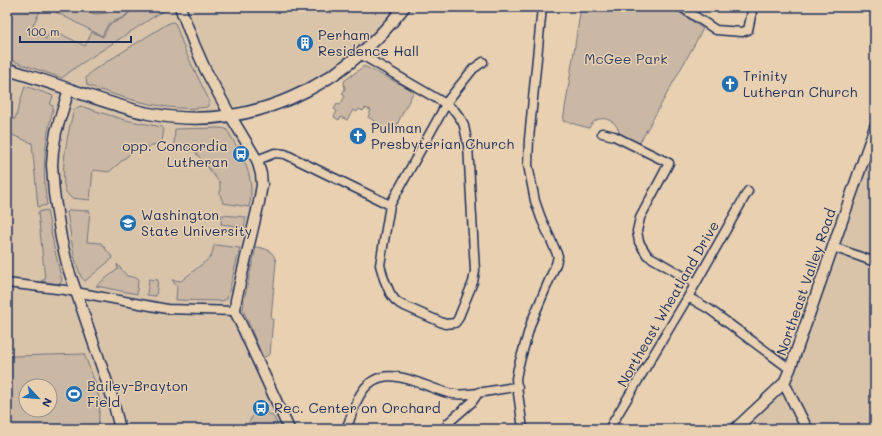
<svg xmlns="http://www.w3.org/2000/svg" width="882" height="436" viewBox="0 0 882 436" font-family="Mali,sans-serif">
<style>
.built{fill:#d9c4aa;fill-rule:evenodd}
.green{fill:#cab8a4;stroke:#727481;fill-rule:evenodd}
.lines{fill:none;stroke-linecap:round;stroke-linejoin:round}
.minor-casing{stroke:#1b2f5e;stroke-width:11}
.tertiary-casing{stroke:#1b2f5e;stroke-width:13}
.secondary-casing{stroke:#1b2f5e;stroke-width:14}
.minor{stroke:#e8d0b0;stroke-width:8}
.tertiary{stroke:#e8d0b0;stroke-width:10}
.secondary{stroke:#e8d0b0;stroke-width:11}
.labels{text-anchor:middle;stroke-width:3;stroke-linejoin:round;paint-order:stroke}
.poi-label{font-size:14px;fill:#1b2f5e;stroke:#e8d0b0;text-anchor:start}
.park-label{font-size:14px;fill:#2c3d65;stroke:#e8d0b0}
.street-label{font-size:14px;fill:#1b2f5e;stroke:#e8d0b0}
</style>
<rect width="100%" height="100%" fill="#e8d0b0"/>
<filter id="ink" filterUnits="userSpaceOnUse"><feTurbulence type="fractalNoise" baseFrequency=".025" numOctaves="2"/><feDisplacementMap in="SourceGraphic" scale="8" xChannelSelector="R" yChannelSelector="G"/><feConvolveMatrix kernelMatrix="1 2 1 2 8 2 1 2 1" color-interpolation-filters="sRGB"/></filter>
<g filter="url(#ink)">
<path class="built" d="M7,7h374l10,5 -17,20 -27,25 -21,15 -22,13 -19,9 -36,11 -33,2 16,23 18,32 3,8 2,16v14l-20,121 49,108h-277zM26,386h24v24h-24z
M875,139v290h-134l48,-45z"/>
<path class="green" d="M7,7h35l-12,24 16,8 5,-10 34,17 7,-14 11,5 6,-12 16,-8 10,-10h34l-93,60 -14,11 -55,-19z
M46,7h30l9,5 11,2 11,-1 12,-6h15l-10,10 -16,7 -6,12z
M581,7h91l31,22 -64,115 -20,-9c0,-17 -23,-23 -30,-7l-26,-7z
M172,22l3,1 11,30 24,49 -3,5c-36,6 -86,-9 -120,-22l-1,-7 6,-7 75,-47z
M364,66l50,25 -22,43 -19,-10 1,-3 -6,-4 3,-7 -6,-2 -2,3 -4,-2 -2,3 -4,-2 -6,10 -6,-3 -2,3 -5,-3 3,-6 -3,-2 3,-5 3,1 5,-9 -3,-2 3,-5 -1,-8z
M25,86l26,9 2,1 -3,9 3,1v3c-9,34 -11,62 -6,96l-9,2 -6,-64 -25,-10v-14h8z
M80,106l45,14 37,7 2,2 -2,12 -13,6 -10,-1 -30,26 -16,-2 -3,30 -19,-2c-2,-3 -5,-5 -6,-8 -5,-20 3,-59 9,-80z
M220,128l6,1 3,4c14,25 27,44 20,74l-26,-4 -3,-9v-11l-28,-35 -18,-3 1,-16z
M47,210l7,37 8,34 -3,3 -18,-3 4,-2 -7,-67z
M70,210l20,1 -3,31 14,1 12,15 -28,23 -4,-4 -7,-21 -7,-44z
M222,215l24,2 -2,10 -23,-3z
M216,245l24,3 -13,51 -5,2 -46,-1 1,-13 -5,-7 9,1 30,-24 3,-11z
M256,247c10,1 18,4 20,15l-5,57h2l-3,35 -7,4 -20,-49 1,-9z
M117,264l10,12 11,2 -1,16 -41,-8 22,-17z
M149,279l9,1 -2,16 -9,-1z
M84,354l11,28 5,20 -2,27h-91v-72l6,-1zM26,386h24v24h-24z
M257,409l4,2 2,-1 11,7 5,12h-34z"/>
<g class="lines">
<defs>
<path id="minor" d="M681,7l35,23 26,2 6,-2 5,-23
M360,54l86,50 9,7 7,10 2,5 4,19 7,126 -2,11 -15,37 -3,4 -10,1 -45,-20 -5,-4 -5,-7 -6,-14 -4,-14 10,-60
M602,133l12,3 55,27 -29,55 -3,13 2,11 8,13 48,28
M257,160l18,-7 10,1 105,51 59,-106 24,-30 10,-7
M833,247l42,15
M7,283l58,7 102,19 68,2
M688,297l21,12 81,60
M448,423l24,-21 7,-10
M346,429c5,-11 8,-24 14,-34 21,-37 60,-9 88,-2 20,5 49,-5 70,-6
M523,429l-7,-50 2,-11 13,-45 25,-59 2,-8 -17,-38 -6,-17 -7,-36 1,-26 13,-132
M609,429l79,-132 60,-106"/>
<path id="tertiary" d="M180,7l14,37 11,25 25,46 27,45 4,14 1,11 -3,17 -23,98 -1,11 54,118
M69,89l-13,43 -3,19 -1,14 2,28 7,45 7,30 44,129 8,32
M784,383l23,46
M735,429l49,-46 6,-14 85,-242"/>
<path id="secondary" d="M7,69c21,7 42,13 64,21 25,8 49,17 75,23 103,21 196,-25 258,-106"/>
</defs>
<use href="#minor" class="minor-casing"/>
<use href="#tertiary" class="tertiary-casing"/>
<use href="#secondary" class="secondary-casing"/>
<use href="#minor" class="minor"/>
<use href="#tertiary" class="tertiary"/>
<use href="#secondary" class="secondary"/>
</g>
</g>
<defs>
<symbol id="building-disc" viewBox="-11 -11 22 22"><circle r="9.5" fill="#1f6fb2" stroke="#e8d0b0"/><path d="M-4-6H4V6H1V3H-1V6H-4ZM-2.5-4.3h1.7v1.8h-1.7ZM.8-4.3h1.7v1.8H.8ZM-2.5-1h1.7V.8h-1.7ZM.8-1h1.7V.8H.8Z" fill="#fff"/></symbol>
<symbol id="church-disc" viewBox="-11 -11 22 22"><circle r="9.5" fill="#1f6fb2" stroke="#e8d0b0"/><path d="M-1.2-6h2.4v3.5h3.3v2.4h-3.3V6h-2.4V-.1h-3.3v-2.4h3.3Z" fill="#fff"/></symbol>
<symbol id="bus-disc" viewBox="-11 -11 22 22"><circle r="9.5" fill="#1f6fb2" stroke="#e8d0b0"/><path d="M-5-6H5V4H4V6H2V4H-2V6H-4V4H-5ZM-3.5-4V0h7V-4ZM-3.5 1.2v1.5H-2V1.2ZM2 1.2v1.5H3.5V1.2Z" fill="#fff"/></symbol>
<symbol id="university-disc" viewBox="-11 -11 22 22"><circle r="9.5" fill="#1f6fb2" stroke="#e8d0b0"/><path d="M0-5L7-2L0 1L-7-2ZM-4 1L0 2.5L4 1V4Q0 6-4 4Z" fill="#fff"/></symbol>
<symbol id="stadium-disc" viewBox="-11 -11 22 22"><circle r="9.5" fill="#1f6fb2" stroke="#e8d0b0"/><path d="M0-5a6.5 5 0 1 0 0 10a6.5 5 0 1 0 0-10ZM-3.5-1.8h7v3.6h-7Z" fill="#fff"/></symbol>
</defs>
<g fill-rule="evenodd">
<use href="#building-disc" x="295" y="33" width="20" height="20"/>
<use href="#church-disc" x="720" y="74" width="20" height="20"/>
<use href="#church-disc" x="348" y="126" width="20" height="20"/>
<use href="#bus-disc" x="231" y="144" width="20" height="20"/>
<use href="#university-disc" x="118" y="213" width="20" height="20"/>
<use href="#stadium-disc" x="64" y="384" width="20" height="20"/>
<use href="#bus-disc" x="251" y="398" width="20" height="20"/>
</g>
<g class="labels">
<g class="poi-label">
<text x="318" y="40">Perham<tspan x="318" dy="16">Residence Hall</tspan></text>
<text x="743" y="81">Trinity<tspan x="743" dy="16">Lutheran Church</tspan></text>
<text x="371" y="133">Pullman<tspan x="371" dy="16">Presbyterian Church</tspan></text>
<text x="228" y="151" text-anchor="end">opp. Concordia<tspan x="228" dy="16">Lutheran</tspan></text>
<text x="141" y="220">Washington<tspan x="141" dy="16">State University</tspan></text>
<text x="87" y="391">Bailey-Brayton<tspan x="87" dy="16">Field</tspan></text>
<text x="274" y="413">Rec. Center on Orchard</text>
</g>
<g class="park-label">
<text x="626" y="64">McGee Park</text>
</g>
<g class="street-label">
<text transform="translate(806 282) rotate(-71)" y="5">Northeast Valley Road</text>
<text transform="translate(668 304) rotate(-60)" y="5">Northeast Wheatland Drive</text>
</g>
</g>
<rect width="882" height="436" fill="none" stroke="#e8d0b0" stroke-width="24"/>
<rect x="12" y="12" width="858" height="412" fill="none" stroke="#1b2f5e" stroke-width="1.5" filter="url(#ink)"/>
<g transform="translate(38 398) rotate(116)"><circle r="19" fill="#e8d0b0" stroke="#96908f"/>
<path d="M0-3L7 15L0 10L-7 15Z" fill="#1f6fb2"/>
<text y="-6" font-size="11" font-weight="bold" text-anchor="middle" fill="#1b2f5e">N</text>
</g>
<path d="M20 36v6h111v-6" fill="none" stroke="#1b2f5e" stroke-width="2"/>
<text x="26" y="36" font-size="12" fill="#1b2f5e" stroke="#e8d0b0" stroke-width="3" paint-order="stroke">100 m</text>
</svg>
